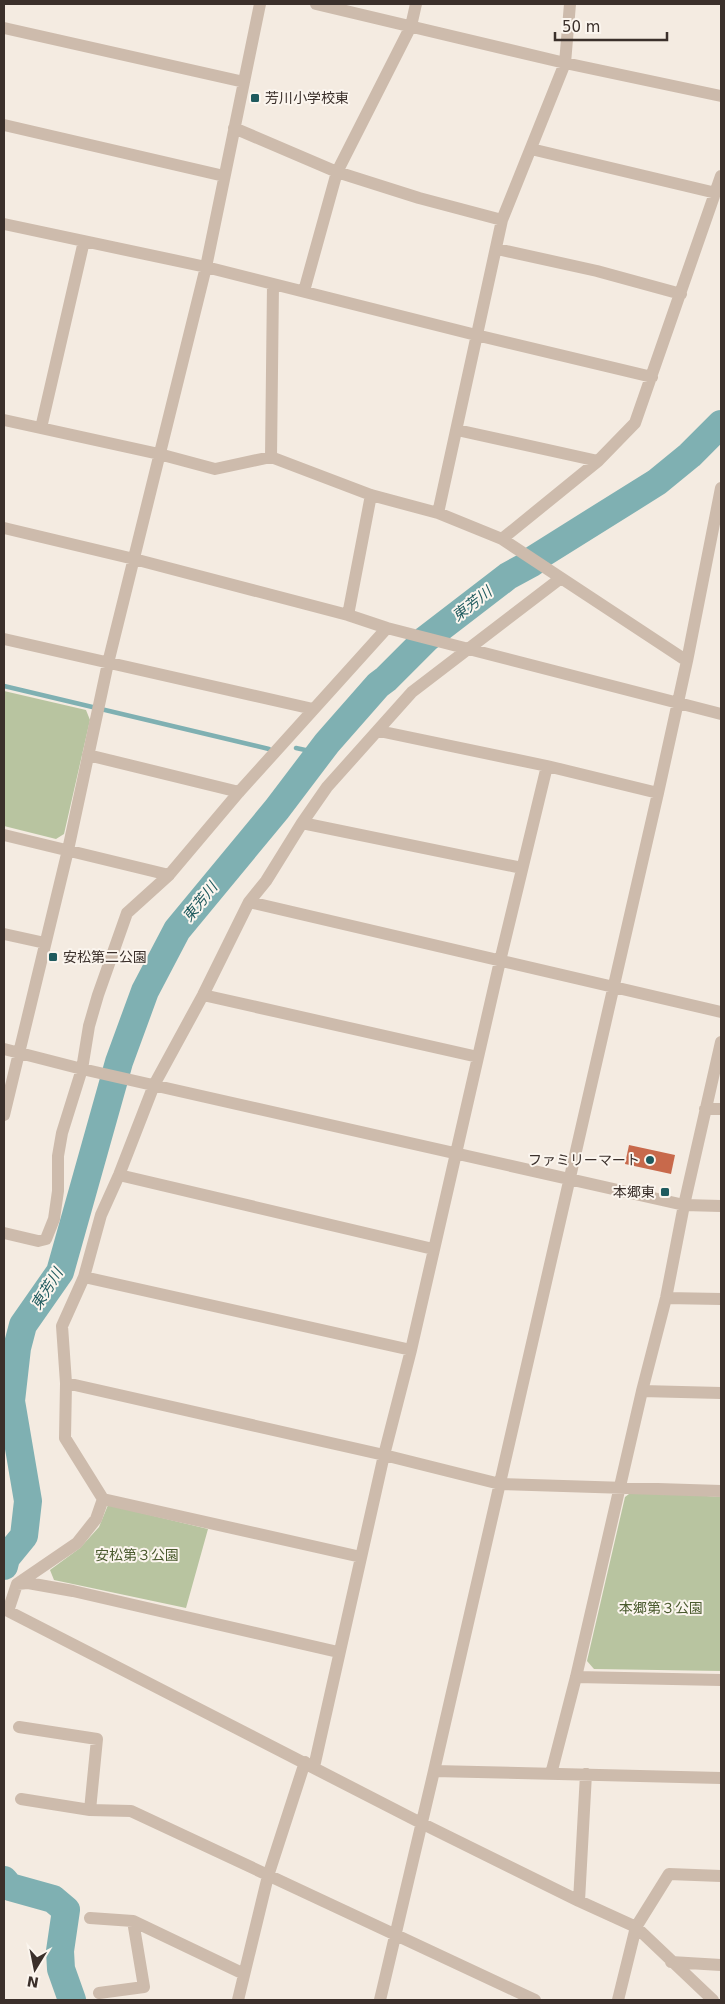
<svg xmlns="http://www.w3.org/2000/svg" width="725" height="2004" viewBox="0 0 725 2004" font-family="'DejaVu Sans','Noto Sans JP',sans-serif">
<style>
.green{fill:#b8c4a0}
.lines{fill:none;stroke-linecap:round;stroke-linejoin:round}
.stream{stroke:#7fb0b2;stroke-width:4.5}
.river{stroke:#7fb0b2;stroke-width:28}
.building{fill:#c8694b}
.minor{stroke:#cdbbac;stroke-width:12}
.poi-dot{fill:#1f5a5e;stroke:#fbf5ee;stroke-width:2}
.labels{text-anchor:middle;stroke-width:4;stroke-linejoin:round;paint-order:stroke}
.poi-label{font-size:14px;fill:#3b302b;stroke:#fbf5ee;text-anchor:start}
.park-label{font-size:14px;fill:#4a5a2e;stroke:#fbf5ee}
.water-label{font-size:15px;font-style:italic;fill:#1f5a5e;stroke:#fbf5ee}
</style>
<rect width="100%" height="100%" fill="#f4ebe1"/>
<path class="green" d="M4,691l82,19 4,10 -26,114 -8,5 -52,-13z
M633,1491l88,6v174l-127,-2 -7,-8 38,-164z
M108,1505l100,24 -22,79 -132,-28 -4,-10 30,-22 19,-21z"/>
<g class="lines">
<path class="stream" d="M4,686l265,63
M296,748l23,5
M4,1558h2"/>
<path class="river" d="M4,1566l2,-8 18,-22 4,-35 -17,-100 6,-53 6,-23 37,-53 59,-210 26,-71 32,-61 100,-121 50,-66 51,-58 8,-6 40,-40 82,-63 24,-13 2,-4 123,-77 33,-27 31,-31
M4,1880l6,7 43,12 13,11 -6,41 1,18 11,31"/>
</g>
<path class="building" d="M629,1145l46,10 -4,19 -46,-10z"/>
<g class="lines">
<path class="minor" d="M316,4l249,59 156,33
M4,28l240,54
M4,125l220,51
M234,128l103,44 82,26 83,22
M531,149l185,44
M4,224l202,43 270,68 176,42
M497,249l100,22 84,23
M304,291l33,-119 74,-146 5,-22
M4,420l155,34 56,15 56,-12 100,38 67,18 64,26 185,122
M41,428l43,-187
M457,430l141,31
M271,457l2,-173
M438,513l64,-293 63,-157 5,-59
M4,528l130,31 214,56 39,13 334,86
M502,539l96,-78 37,-38 86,-247
M348,615l23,-120
M4,639l309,70
M379,731l168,35 111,27
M88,755l151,37
M302,823l220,45
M4,835l165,40
M249,902l472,110
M4,934l41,9
M203,995l275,62
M4,1049l78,20 602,136 37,1
M705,1109h16
M4,1115l64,-265 40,-187 98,-396 54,-263
M119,1175l314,74
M4,1233l34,8 8,-2 8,-20 4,-28v-35l4,-23 20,-64 7,-43 9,-31 29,-82 42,-38 70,-83 148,-164
M84,1277l327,73
M666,1298l55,1
M66,1383l318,72 116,29 221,7
M642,1391l79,2
M361,1557l-258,-58 -38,-61 1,-55 -4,-57 22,-49 17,-62 18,-40 35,-90 49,-90 46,-93 17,-21 36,-58 25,-36 85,-95 149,-114
M17,1584l11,-1 45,8 265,61
M4,1609l417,214 158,78 57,26 77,73
M8,1611l9,-27 60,-41 19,-24 7,-20
M576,1677l145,3
M19,1727l78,12 -7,71
M314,1767l70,-312 27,-105 89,-389 47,-195
M434,1771l287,7
M551,1774l25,-97 66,-286 24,-93 18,-93 37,-163
M21,1799l69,11 41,1 404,189
M579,1901l7,-127
M90,1918l43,3 111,53
M671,1962l50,3
M99,1993l45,-6 -11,-66
M238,2000l30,-124 37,-114
M380,2000l54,-229 224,-978 29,-132 34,-173
M618,2000l18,-73 33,-53 52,2"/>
</g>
<g class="poi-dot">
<rect x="250" y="93" width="10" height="10" rx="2.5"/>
<rect x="48" y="952" width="10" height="10" rx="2.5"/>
<circle cx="650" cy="1160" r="5"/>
<rect x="660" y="1187" width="10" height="10" rx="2.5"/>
</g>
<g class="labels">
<g class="poi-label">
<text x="265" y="103">芳川小学校東</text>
<text x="63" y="962">安松第二公園</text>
<text x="640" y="1165" text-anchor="end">ファミリーマート</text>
<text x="655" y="1197" text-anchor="end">本郷東</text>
</g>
<g class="park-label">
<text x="137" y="1560">安松第３公園</text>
<text x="661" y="1613">本郷第３公園</text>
</g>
<g class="water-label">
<text transform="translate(472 604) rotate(-38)" y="5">東芳川</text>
<text transform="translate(200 902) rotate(-51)" y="5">東芳川</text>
<text transform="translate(47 1289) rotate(-58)" y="5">東芳川</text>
</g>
</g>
<rect width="725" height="2004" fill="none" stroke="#3b302b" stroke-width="10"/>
<g transform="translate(35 1969) rotate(190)" stroke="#fbf5ee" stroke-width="4" paint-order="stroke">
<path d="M0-4L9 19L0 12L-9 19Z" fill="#3b302b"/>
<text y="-8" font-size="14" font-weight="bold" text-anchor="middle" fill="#3b302b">N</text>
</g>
<path d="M555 32v8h112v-8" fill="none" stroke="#3b302b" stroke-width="2.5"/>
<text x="562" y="32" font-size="15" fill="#3b302b" stroke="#fbf5ee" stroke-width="4" paint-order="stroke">50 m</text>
</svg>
